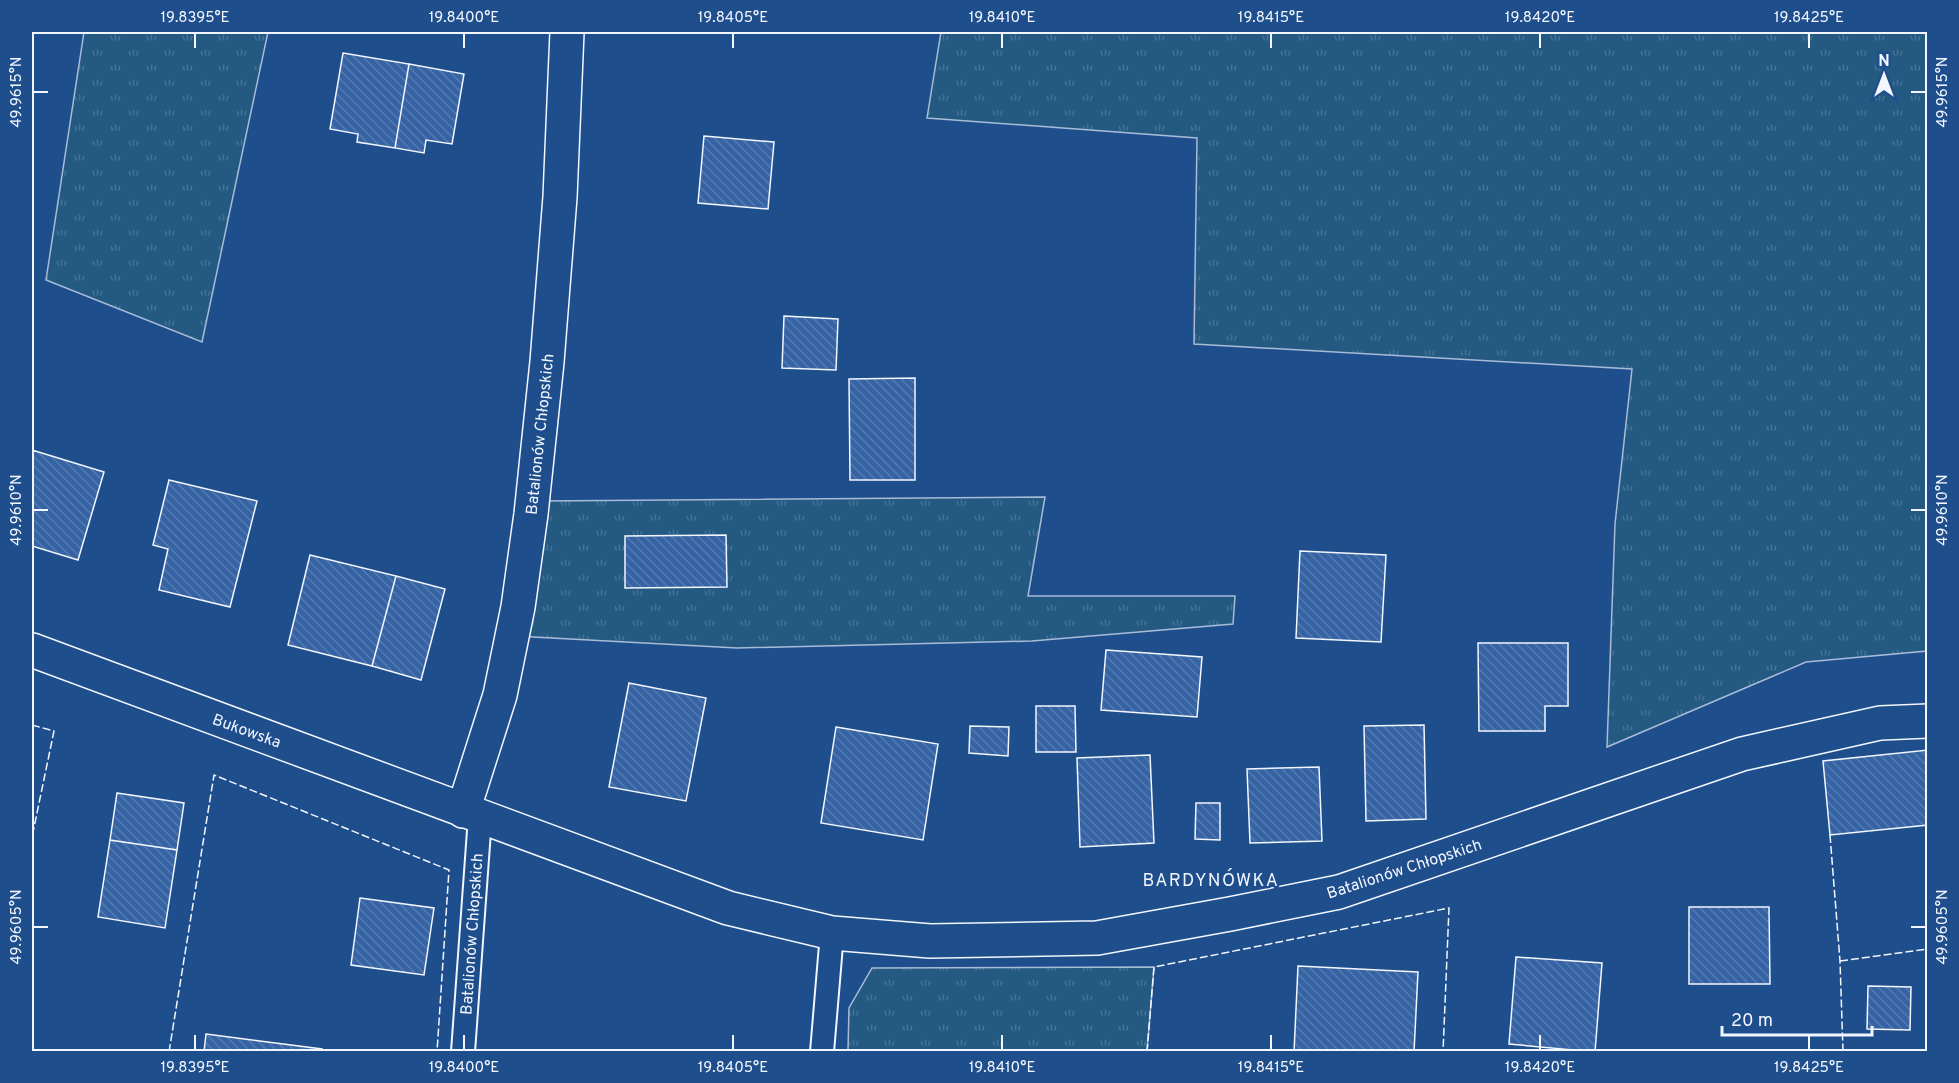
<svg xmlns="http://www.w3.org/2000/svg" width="1959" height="1083" viewBox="0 0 1959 1083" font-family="Overpass,sans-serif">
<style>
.grass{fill:url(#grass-tufts);stroke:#a8bbd7;stroke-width:1.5}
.building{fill:url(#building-back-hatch);stroke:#f2f6ff;stroke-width:1.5}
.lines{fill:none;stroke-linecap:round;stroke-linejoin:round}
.service-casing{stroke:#f2f6ff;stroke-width:26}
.minor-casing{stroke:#f2f6ff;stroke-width:36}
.service{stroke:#1f4e8c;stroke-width:22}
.minor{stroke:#1f4e8c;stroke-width:33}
.fence{stroke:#f2f6ff;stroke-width:1.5;stroke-dasharray:8 3;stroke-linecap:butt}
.ticks{fill:none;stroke:#f2f6ff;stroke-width:2}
.labels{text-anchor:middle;stroke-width:4.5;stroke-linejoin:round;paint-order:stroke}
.street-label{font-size:16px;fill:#f2f6ff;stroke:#1f4e8c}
.neighbourhood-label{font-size:18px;letter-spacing:1.5px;fill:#f2f6ff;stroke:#1f4e8c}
.neatline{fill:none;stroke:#f2f6ff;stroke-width:2}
.ticks-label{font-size:15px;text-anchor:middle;fill:#f2f6ff}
</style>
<defs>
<pattern id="grass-tufts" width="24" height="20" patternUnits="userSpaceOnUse" patternTransform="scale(1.5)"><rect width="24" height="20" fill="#245a82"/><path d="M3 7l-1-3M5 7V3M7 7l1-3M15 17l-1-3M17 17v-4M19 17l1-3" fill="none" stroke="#447295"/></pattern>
<pattern id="building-back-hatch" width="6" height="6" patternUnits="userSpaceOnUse" patternTransform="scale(1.5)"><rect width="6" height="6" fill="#3563a3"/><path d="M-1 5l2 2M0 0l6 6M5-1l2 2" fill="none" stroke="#537ab1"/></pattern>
</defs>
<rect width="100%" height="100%" fill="#1f4e8c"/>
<path class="grass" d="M84,32h184l-66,310 -156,-62z
M941,32h986v619l-121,11 -199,85 8,-223 17,-155 -438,-25 3,-206 -270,-20z
M1045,497l-17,99h207l-2,28 -201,17 -295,7 -222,-12 24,-135z
M1154,967l-7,84h-299l1,-43 23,-40z"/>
<path class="building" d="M343,53l66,11 -14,84 -38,-6 1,-8 -28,-5z
M409,64l55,10 -12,70 -26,-4 -2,13 -29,-5z
M704,136l70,6 -6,67 -70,-6z
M784,316l54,3 -2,51 -54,-2z
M915,378v102h-65l-1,-101z
M32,450l72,22 -26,88 -46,-14z
M169,480l88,21 -27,106 -71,-17 9,-41 -15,-4z
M726,535l1,52 -102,1v-52z
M1300,551l86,4 -5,87 -85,-4z
M310,555l86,21 -24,90 -84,-21z
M396,576l49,13 -24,91 -49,-14z
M1478,643h90v63h-23v25h-66z
M1106,650l96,7 -5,60 -96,-7z
M629,683l77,15 -20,103 -77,-14z
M1036,706h39l1,46h-40z
M1424,725l2,94 -60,2 -2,-95z
M970,726l39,1 -1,29 -39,-3z
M836,727l102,17 -15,96 -102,-17z
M1928,750v75l-98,10 -7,-74z
M1150,755l4,88 -74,4 -3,-89z
M1319,767l3,74 -72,2 -3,-74z
M117,793l67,10 -7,47 -67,-10z
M1196,803h24v37l-25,-1z
M110,840l67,10 -12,78 -67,-11z
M360,898l74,10 -10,67 -73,-10z
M1689,907h80l1,77h-81z
M1516,957l86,6 -7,89 -86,-8z
M1298,966l120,6 -4,80h-120z
M1868,986l43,1 -1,43 -43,-1z
M206,1034l116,15v3h-118z"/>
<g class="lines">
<defs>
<path id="service" d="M463,1052l17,-235
M822,1052l10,-119"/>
<path id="minor" d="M32,650l696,258 104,25 98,8 167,-3 133,-24 109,-22 403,-138 138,-31 48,-2
M463,811l37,-116 18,-88 13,-93 16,-152 13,-165 7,-165"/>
</defs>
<use href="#service" class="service-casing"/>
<use href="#minor" class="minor-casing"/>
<use href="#service" class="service"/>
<use href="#minor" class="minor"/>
<path class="fence" d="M32,725l22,6 -22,106
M1830,835l10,126 3,91
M1840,961l88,-12
M169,1052l45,-277 235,95 -12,182
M1147,1052l7,-85 295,-59 -6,144"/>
</g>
<path class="ticks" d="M195,33v15M464,33v15M733,33v15M1002,33v15M1271,33v15M1540,33v15M1809,33v15M33,92h15M1911,92h15M33,510h15M1911,510h15M33,927h15M1911,927h15M195,1035v15M464,1035v15M733,1035v15M1002,1035v15M1271,1035v15M1540,1035v15M1809,1035v15"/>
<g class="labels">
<g class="street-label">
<text transform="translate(539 434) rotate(-84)" y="6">Batalionów Chłopskich</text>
<text transform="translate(247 730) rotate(20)" y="6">Bukowska</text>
<text transform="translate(1404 868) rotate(-18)" y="6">Batalionów Chłopskich</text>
<text transform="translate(471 934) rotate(-86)" y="6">Batalionów Chłopskich</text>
</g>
<g class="neighbourhood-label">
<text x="1211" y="886">BARDYNÓWKA</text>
</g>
</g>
<rect width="1959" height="1083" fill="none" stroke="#1f4e8c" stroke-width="66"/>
<g transform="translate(1884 75)" stroke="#1f4e8c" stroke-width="4.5" paint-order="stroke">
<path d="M0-4.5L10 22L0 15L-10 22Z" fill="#f2f6ff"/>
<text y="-9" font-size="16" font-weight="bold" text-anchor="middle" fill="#f2f6ff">N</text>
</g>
<path d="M1722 1026v9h150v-9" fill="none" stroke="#f2f6ff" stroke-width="3"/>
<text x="1731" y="1026" font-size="18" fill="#f2f6ff" stroke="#1f4e8c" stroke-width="4.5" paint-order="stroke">20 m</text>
<rect x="33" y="33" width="1893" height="1017" class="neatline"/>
<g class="ticks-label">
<text x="195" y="22">19.8395°E</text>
<text x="464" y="22">19.8400°E</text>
<text x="733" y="22">19.8405°E</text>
<text x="1002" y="22">19.8410°E</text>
<text x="1271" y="22">19.8415°E</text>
<text x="1540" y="22">19.8420°E</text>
<text x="1809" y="22">19.8425°E</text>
<text transform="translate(16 92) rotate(-90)" y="5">49.9615°N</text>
<text transform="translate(1942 92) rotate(-90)" y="5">49.9615°N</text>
<text transform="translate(16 510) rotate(-90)" y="5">49.9610°N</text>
<text transform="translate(1942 510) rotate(-90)" y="5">49.9610°N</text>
<text transform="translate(16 927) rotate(-90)" y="5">49.9605°N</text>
<text transform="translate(1942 927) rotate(-90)" y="5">49.9605°N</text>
<text x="195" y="1072">19.8395°E</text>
<text x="464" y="1072">19.8400°E</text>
<text x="733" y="1072">19.8405°E</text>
<text x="1002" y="1072">19.8410°E</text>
<text x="1271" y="1072">19.8415°E</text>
<text x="1540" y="1072">19.8420°E</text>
<text x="1809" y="1072">19.8425°E</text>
</g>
</svg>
